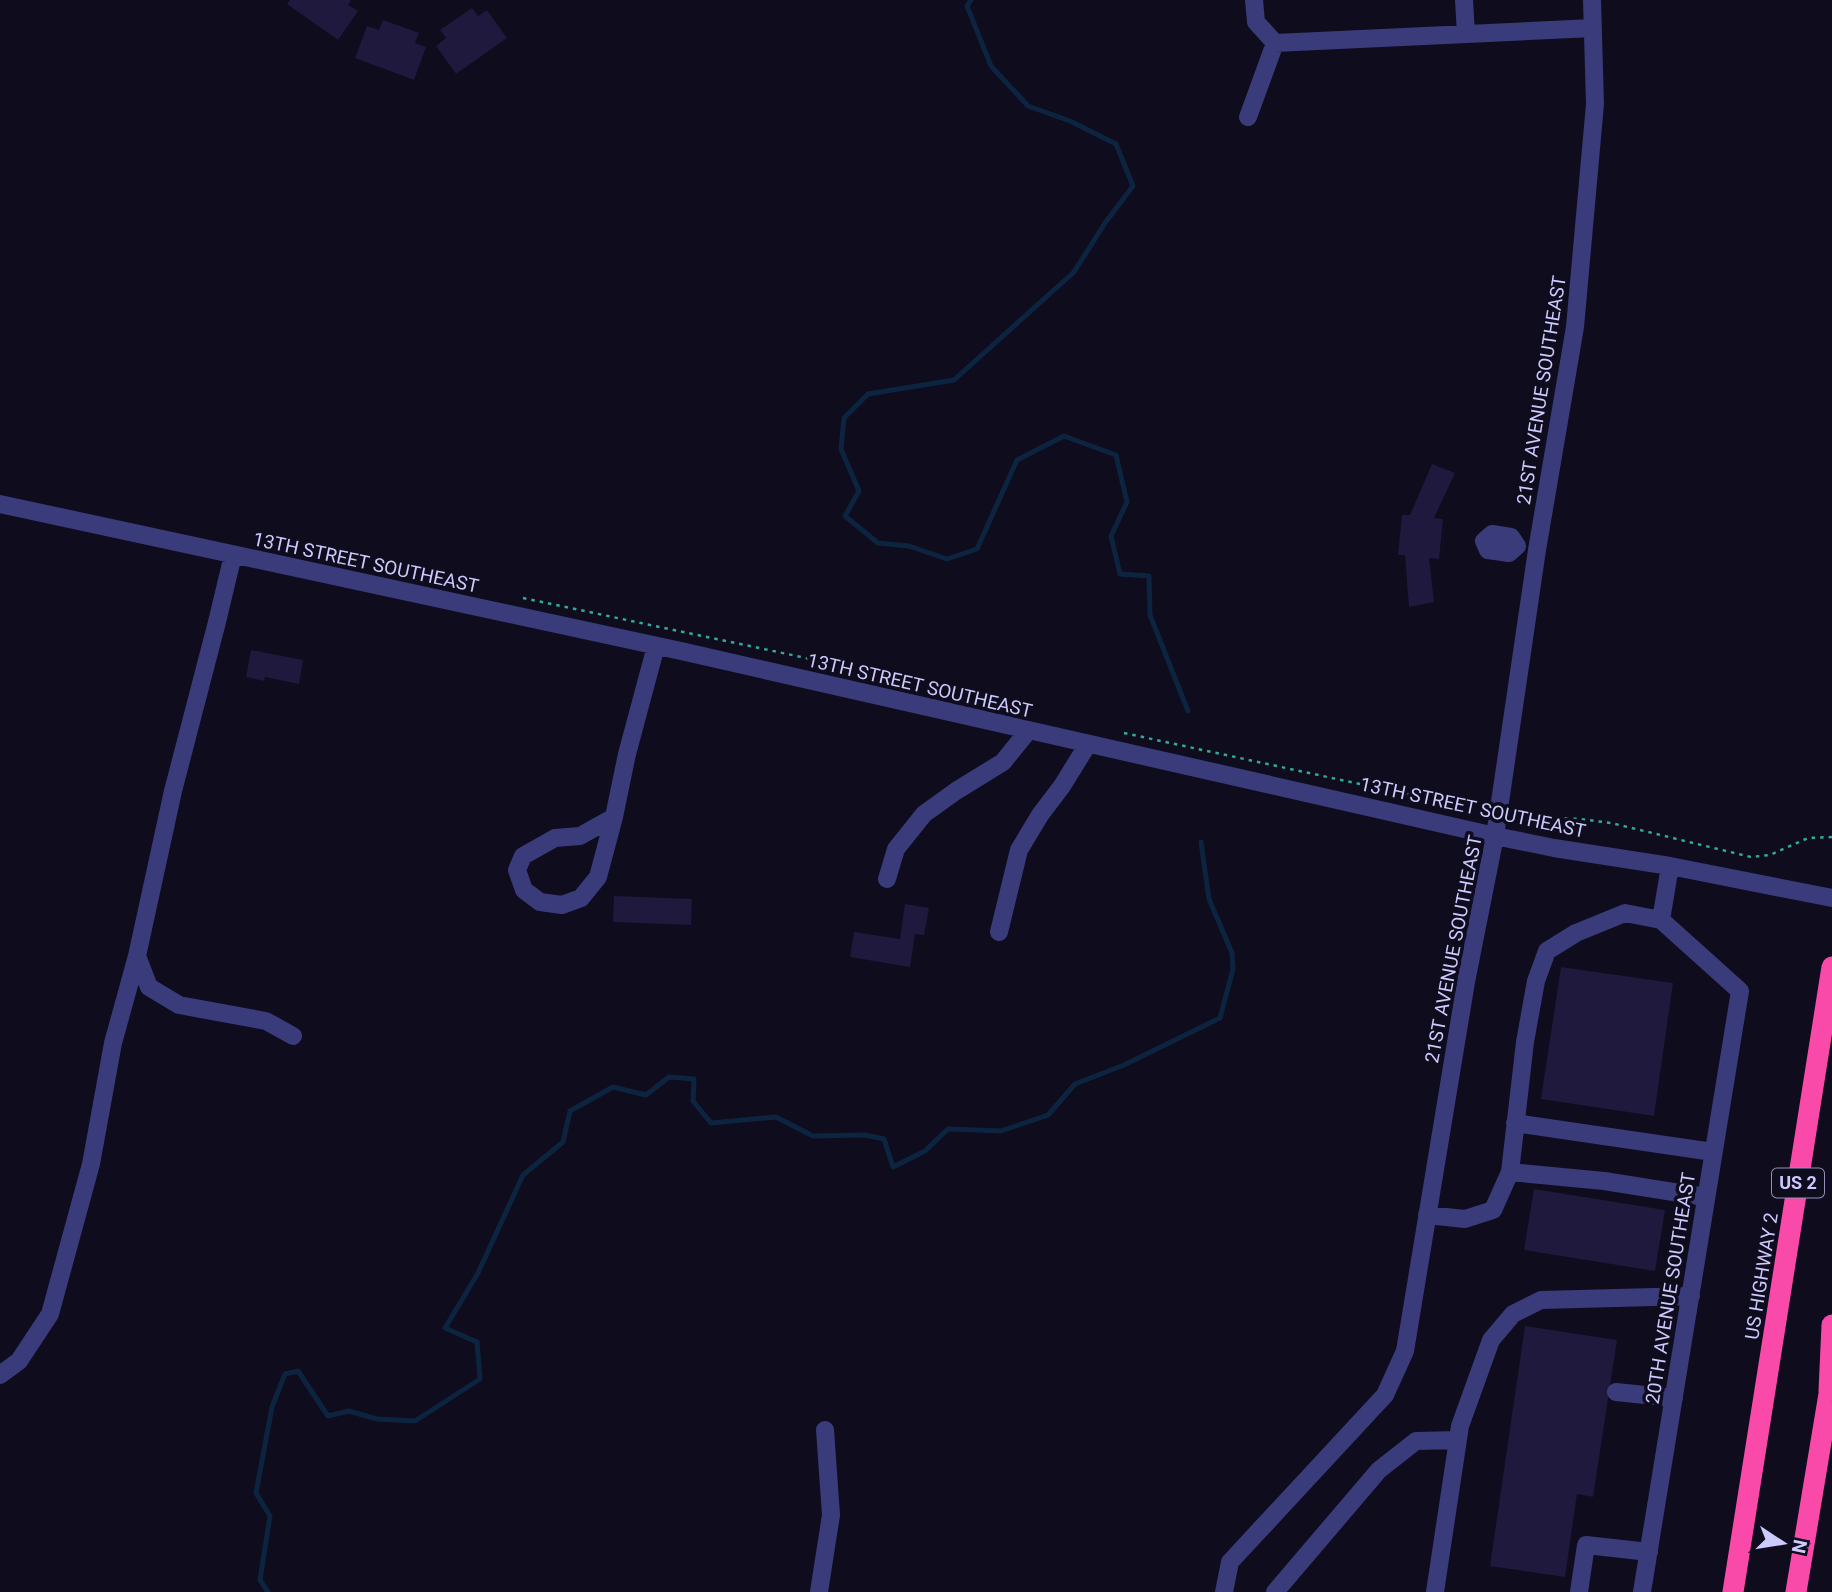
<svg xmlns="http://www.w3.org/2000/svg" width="1832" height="1592" viewBox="0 0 1832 1592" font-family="Roboto,sans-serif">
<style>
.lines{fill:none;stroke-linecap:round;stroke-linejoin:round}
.stream{stroke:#0d2440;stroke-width:5}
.building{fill:#1e193d}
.path{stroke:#31aa9a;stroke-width:2.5;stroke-dasharray:3.5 5;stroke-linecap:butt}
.minor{stroke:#393b7a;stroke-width:18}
.highway{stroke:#f94aaa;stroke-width:21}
.labels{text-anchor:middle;stroke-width:7;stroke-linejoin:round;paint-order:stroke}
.shield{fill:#0e0c1d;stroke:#9391ba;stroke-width:2}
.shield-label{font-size:18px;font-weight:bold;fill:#cccafd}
.street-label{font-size:19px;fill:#cccafd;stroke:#0e0c1d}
</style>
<rect width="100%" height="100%" fill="#0e0c1d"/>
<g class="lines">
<path class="stream" d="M971,0l-4,6 24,60 37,40 42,15 46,23 17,42 -28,37 -31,49 -120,108 -86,14 -24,24 -3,31 18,42 -14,25 33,27 31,3 38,13 30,-10 40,-89 47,-24 52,19 11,47 -16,34 9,38 29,2 1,39 38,96
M268,1592l-8,-12 10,-64 -14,-23 16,-86 13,-33 13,-3 30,45 21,-5 28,8 38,2 65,-42 -3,-37 -32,-14 33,-55 45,-98 40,-33 7,-31 43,-24 33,8 23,-18 25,2 -1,22 18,22 65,-6 37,19 52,-1 19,4 9,28 32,-16 23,-22 53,2 47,-16 27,-31 49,-19 96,-47 13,-49 -1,-16 -23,-54 -8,-57"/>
</g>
<path class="building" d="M290,0h61l-3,5 10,6 -20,29 -51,-36z
M472,8l6,8 9,-6 20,28 -51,36 -20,-28 10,-8 -6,-8z
M383,20l36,13 -4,10 11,4 -12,33 -59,-22 12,-32 12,4z
M1432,464l23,9 -21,45 9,1 -4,40 -10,-1 5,44 -25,5 -4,-52h-7l4,-40h8z
M251,650l52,10 -4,24 -34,-7 -1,4 -18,-4z
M614,896l78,3 -1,26 -78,-3z
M905,904l24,4 -5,27 -9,-1 -5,33 -60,-10 4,-25 46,7z
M1561,967l112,16 -19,133 -113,-17z
M1534,1189l131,21 -10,61 -131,-21z
M1525,1326l92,14 -24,157 -16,-3 -12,83 -75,-11z"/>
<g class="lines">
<path class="path" d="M523,598l302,64 20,7
M1124,733l333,72 15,-3 12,4
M1514,814l8,2 58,3 31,4 140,34 19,-2 38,-17 24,-1"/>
<path class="minor" d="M1254,0l2,22 19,21 318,-15
M1464,0l2,34
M1248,117l27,-74
M0,504l681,147 814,185 59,12 116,18 162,32
M1492,534l19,3 6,9 -8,7 -21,-3 -4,-9z
M233,555l-16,67 -44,169 -36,165 12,31 30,18 87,16 27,15
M614,817l-16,60 -17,21 -19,7 -22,-3 -16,-12 -7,-20 6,-14 32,-18 25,-2z
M614,817l13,-63 29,-108
M1670,866l-9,54 -36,-7 -49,20 -29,18 -11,30 -11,61 -15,130 94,9 101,16
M887,879l9,-30 28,-35 32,-23 47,-29 25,-31
M999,932l20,-82 21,-35 22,-29 26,-42
M1515,1123l198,29
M1427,1215l38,4 28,-9 17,-38
M0,1375l19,-14 31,-47 41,-150 22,-121 24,-87
M1616,1392l58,6
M819,1592l12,-77 -6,-85
M1224,1592l6,-30 155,-167 20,-44 61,-369 29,-146 42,-286 38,-223 20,-223 -3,-104
M1275,1592l104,-122 37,-29 42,-1
M1435,1592l25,-166 31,-86 22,-26 28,-14 150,-4
M1579,1592l7,-47 63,7
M1642,1592l98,-601 -79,-71"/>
<path class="highway" d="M1829,1391l3,-66
M1733,1592l99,-625
M1796,1592l36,-216"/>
</g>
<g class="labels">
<rect class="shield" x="1772" y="1168.5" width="52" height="29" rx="5"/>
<g class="shield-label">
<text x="1798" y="1189">US 2</text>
</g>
<g class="street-label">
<text transform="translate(1541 390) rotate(-81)" y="7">21ST AVENUE SOUTHEAST</text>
<text transform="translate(366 562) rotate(12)" y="7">13TH STREET SOUTHEAST</text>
<text transform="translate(920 685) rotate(13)" y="7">13TH STREET SOUTHEAST</text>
<text transform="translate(1473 807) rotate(12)" y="7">13TH STREET SOUTHEAST</text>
<text transform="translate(1453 949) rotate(-79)" y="7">21ST AVENUE SOUTHEAST</text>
<text transform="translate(1761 1276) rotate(-81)" y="7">US HIGHWAY 2</text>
<text transform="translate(1670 1288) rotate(-81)" y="7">20TH AVENUE SOUTHEAST</text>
</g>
</g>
<g transform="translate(1783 1543) rotate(102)" stroke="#0e0c1d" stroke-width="5" paint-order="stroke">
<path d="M0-5L12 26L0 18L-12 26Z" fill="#cccafd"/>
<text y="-10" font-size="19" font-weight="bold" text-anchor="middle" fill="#cccafd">N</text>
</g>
</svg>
